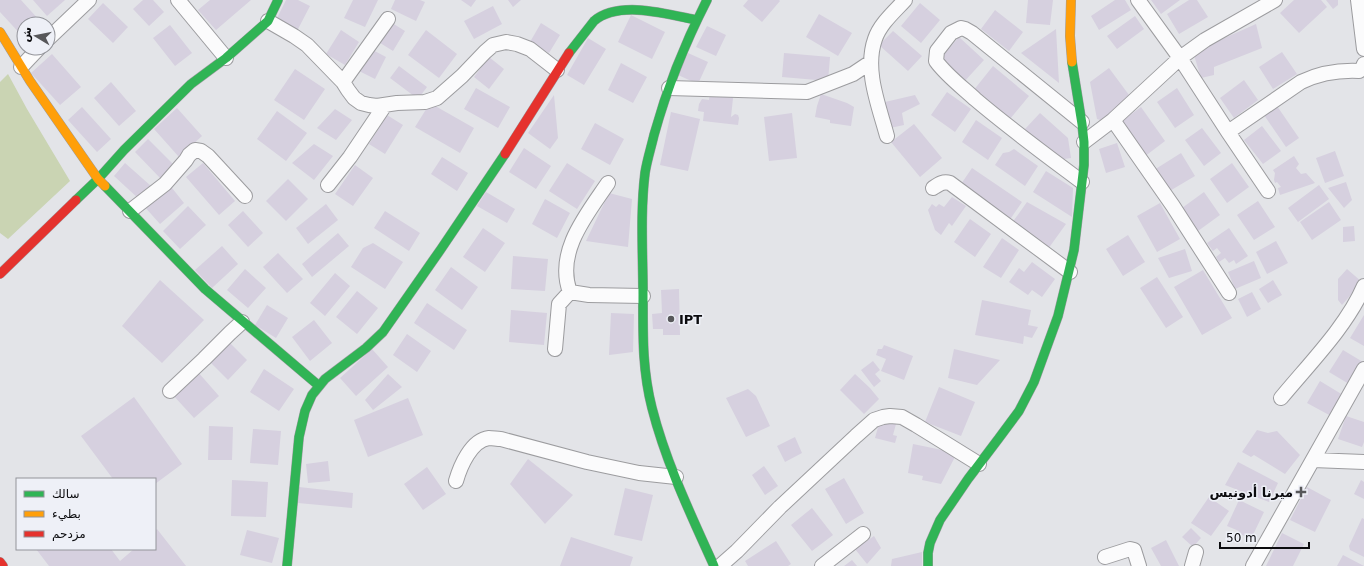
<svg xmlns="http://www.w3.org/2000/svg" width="1364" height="566" viewBox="0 0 1364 566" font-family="'DejaVu Sans',Vazirmatn,sans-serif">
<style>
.green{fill:#cad4b3}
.building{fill:#d6d0df}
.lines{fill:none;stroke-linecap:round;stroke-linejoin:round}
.street-casing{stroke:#9c9c9f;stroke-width:16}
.fast-casing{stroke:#9c9c9f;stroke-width:10}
.slow-casing{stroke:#9c9c9f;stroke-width:10}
.jam-casing{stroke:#9c9c9f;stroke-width:10}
.street{stroke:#fbfbfc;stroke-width:14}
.fast{stroke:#30b455;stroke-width:9}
.slow{stroke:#ff9f0a;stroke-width:9}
.jam{stroke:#e5322d;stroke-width:9}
.poi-dot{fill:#57575a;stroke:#eef0f7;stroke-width:1.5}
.labels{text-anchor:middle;stroke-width:3;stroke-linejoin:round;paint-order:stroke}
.poi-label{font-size:13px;font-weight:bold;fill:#0b0b0e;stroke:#eef0f7;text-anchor:start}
</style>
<rect width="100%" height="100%" fill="#e3e4e8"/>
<path class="green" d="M8,74l19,35 43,72 -62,58 -8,-6v-151z"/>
<path class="building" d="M0,0h21l19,21 -4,3h-12v11l-1,2 -23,-25z
M33,0h32l-18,16z
M143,0h10l11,12 -15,14 -16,-17z
M210,0h41l-35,30 -18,-20z
M286,0h12l12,6 -13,25 -21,-11z
M353,0h25l-13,27 -21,-9z
M395,0h25l5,2 -9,19 -25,-12z
M461,0h15l-5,7z
M508,0h13l-8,7z
M748,0h31l1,1 -18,21 -19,-16z
M1028,0h25l-3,25 -24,-2z
M1115,0h10l6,10 -32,20 -8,-14z
M1151,0h29l-19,14z
M1189,0h8l11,17 -29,17 -12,-20z
M1294,0h27l6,7 -28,26 -19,-20z
M1326,0h12v5l-5,4z
M103,3l25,24 -15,16 -25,-24z
M920,3l20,17 -19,23 -20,-17z
M493,6l9,18 -28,15 -10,-18z
M995,10l28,22 -14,19 -28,-22z
M819,14l33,19 -14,23 -32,-19z
M631,15l34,17 -13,27 -34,-17z
M1135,16l9,13 -27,20 -10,-13z
M389,21l16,10 -12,20 -16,-10z
M541,23l19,12 -11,18 -19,-11z
M1256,24l6,24 -48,19v8l-13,3 -8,-26z
M170,25l22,28 -17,13 -22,-28z
M707,26l19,9 -10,21 -20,-9z
M1056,29l3,54 -38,-30z
M341,30l18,12 -14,23 -19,-11z
M426,30l31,24 -18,24 -31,-23z
M893,31l29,25 -14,15 -29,-26z
M959,37l25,23 -21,23 -23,-24z
M588,38l18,11 -22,36 -17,-10z
M369,48l17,9 -11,22 -18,-9z
M1282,52l15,22 -24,15 -14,-22z
M688,53l20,9 -10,22 -20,-9z
M784,53l46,4 -2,24 -46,-4z
M52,54l29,33 -21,18 -29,-32z
M489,57l15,12 -15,20 -15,-12z
M621,63l26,14 -14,26 -25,-13z
M399,66l28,21 -9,12 -28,-21z
M993,66l36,30 -19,23 -37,-28z
M1109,68l20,27 -26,26 -6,-2 -7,-37z
M295,69l30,20 -21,31 -30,-20z
M1244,80l14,20 -24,18 -14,-20z
M111,82l25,29 -17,15 -25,-28z
M476,88l34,19 -12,21 -34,-19z
M1177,88l17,27 -19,13 -18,-26z
M710,92l22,3 1,3 -2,19 4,-3 3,1 1,3 -1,7 -35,-4 1,-9 -6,-1 1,-7 3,-5 7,1z
M947,92l24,17 -16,23 -24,-17z
M821,94l26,9 7,4 -3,19 -21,-3v-3l-15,-3 2,-11z
M554,95l4,43 -8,11 -22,-16z
M915,95l5,9 -18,9 2,12 -14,3 -5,-26z
M430,103l44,25 -14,25 -45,-26z
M1277,106l22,32 -13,9 -22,-32z
M82,107l29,32 -14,13 -29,-32z
M1141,107l24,34 -21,16 -25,-34z
M177,108l25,28 -23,21 -25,-28z
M335,109l17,11 -16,20 -19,-12z
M277,111l30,22 -21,28 -29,-22z
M671,112l29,7 -12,52 -28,-6z
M792,113l5,45 -28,3 -5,-44z
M1040,113l28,25 3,20 -13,2 -33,-31z
M387,115l16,10 -18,29 -16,-10z
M976,120l26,18 -14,22 -26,-18z
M595,123l29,16 -14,26 -29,-16z
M914,124l28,34 -22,19 -29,-35z
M1262,126l19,25 -18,13 -19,-24z
M1202,128l19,25 -17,13 -19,-26z
M148,139l27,27 -14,13 -26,-27z
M1117,143l8,24 -19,6 -7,-24z
M314,144l19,12 -19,24 -22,-17z
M524,148l27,18 -15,23 -27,-17z
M1014,149l24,17 -13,20 -30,-21 8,-12 6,-1z
M1335,151l9,25 -19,7 -9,-25z
M1181,153l14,23 -27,16 -14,-22z
M1294,156l5,8 -3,4 5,6 5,-1 9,10 -35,12 -2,-7 3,-1 -4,-5 -2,1 -1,-3 1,-7 -2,-3z
M442,157l26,16 -11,18 -26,-17z
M125,163l26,23 -12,13 -25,-23z
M203,163l32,38 -16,14 -33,-38z
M567,163l28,18 -18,28 -28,-18z
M1232,163l17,24 -22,16 -17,-24z
M355,165l18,13 -20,28 -18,-12z
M972,168l50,34 -13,19 -50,-34z
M1046,171l27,17 -1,29 -39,-25z
M288,179l20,20 -22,22 -20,-20z
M1346,182l6,18 -8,8 -16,-20z
M168,183l16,20 -24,21 -17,-19z
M1319,185l10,14 -31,23 -10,-14z
M486,192l29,17 -8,14 -30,-17z
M1204,192l16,23 -22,16 -16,-23z
M609,193l23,6 -4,48 -42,-6z
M952,197l14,9 -14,20 -3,-3 -8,12 -6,-5 -7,-20 4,-6 4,3 3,-3 5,3z
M545,199l25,14 -13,25 -25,-14z
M1258,201l17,26 -21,13 -17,-25z
M1027,202l39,22 -18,25 -36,-26z
M1329,202l12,18 -29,20 -12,-18z
M1160,203l20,36 -23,13 -20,-36z
M326,204l12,16 -30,24 -12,-16z
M188,206l18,19 -26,24 -17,-18z
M243,211l20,22 -15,14 -20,-22z
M385,211l35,22 -11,18 -35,-23z
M970,219l21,15 -16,23 -21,-15z
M1354,226l1,15 -12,1v-15z
M483,228l22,15 -20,29 -22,-15z
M1229,228l19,28 -12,8 -2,-4 -5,3 -4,-5 -6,4 -3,-5 5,-4 -4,-5 -4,3 -6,-8z
M338,233l11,13 -37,31 -10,-13z
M1128,235l17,27 -22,14 -17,-27z
M1002,238l17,12 -18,28 -18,-11z
M1276,241l12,22 -21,11 -11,-22z
M373,243l30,19 -18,27 -34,-22 12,-19z
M222,246l16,18 -26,24 -17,-18z
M1185,249l7,22 -23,7 -11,-20z
M278,253l25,26 -16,14 -24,-26z
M513,256l35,3 -3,32 -34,-2z
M1254,261l7,17 -26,11 -7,-17z
M1032,262l23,17 -13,18 -10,-7 -4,5 -19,-13 10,-14 5,4z
M451,267l27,20 -16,23 -27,-20z
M245,269l21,19 -18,20 -21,-18z
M1347,269l15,13 -20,23 -4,-5v-21z
M1203,270l29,48 -30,17 -28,-48z
M335,273l15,13 -25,30 -15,-13z
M1157,277l26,40 -17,11 -26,-40z
M160,280l44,40 -42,43 -40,-37z
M1273,280l9,15 -14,8 -9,-14z
M679,289l1,46h-17v-6h-10l-1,-15 10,-1 -1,-23z
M357,291l21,17 -21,26 -21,-17z
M1252,292l9,17 -14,8 -9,-18z
M982,300l49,10 -3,15 10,2 -6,11 -8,-2 -1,8 -48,-9z
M427,303l40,27 -13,20 -40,-27z
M267,305l21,13 -12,20 -21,-13z
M511,310l36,3 -3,32 -35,-3z
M611,313l23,1 -1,38 -24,3z
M1364,315v31l-14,-8z
M314,320l18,23 -22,18 -18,-24z
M407,334l24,17 -14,21 -24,-17z
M229,342l18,18 -19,20 -18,-18z
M884,345l29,11 -9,24 -23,-9 5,-12 -10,-4 2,-6h4z
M372,349l16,18 -32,29 -16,-18z
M954,349l46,11 -23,25 -29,-7z
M1343,350l20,12 -14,22 -20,-12z
M873,361l7,9 -5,4 6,7 -7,6 -13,-17z
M264,369l30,20 -15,22 -29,-19z
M197,371l22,25 -25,22 -22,-24z
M388,374l14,13 -29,23 -8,-10z
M855,374l15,14 9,11 -15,15 -24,-24z
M1320,381l23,14 -12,21 -24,-13z
M939,387l36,15 -14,34 -36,-14z
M748,389l8,7 14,30 -24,11 -20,-39z
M134,397l48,67 -27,20v-5h-42l-32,-43z
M408,398l15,37 -55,22 -14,-37z
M1346,416l18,6v20l-2,5 -24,-8z
M880,420l16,4 -3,11 4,1 -2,7 -20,-5z
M209,426l24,1 -1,33h-24z
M253,429l28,2 -3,34 -28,-2z
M1257,430l11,3 9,-2 23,24 -15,19 -31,-19 -3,2 -9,-5z
M795,437l7,16 -17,9 -8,-16z
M913,444l44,9 -16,31 -19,-4 1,-4 -15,-3z
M528,459l45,36 -28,29 -35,-40z
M328,461l2,20 -22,2 -2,-19z
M1238,462l40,21 -9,19 -44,-17z
M764,466l14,20 -13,9 -13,-20z
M427,467l19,27 -23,16 -19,-26z
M844,478l20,35 -18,11 -21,-35z
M232,480l36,2 -2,35 -35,-1z
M1361,480l3,2v17l-10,-5z
M299,487l54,6 -1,15 -54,-5z
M1307,487l24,13 -16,32 -25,-12z
M625,488l28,7 -11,46 -28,-6z
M1209,497l20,14 -18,25 -20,-13z
M1239,500l25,12 -13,27 -13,-6 1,-2 -12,-5z
M812,508l21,27 -21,16 -21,-26z
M1362,518l2,1v38l-14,-7 -1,-4z
M1191,528l10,10 -8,9 -11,-10z
M157,529l29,37h-137l-13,-17h75l9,12 14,-12h21v-18z
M247,530l32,8 -7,25 -32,-8z
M1282,533l22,11 -11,22h-27z
M874,536l7,12 -14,16 -12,-15z
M571,537l62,20 -3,9h-70z
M1166,540l13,26h-18l-10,-18z
M776,541l15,23 -3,2h-40l-3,-5z
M922,552v14h-31l1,-7z
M1343,555l21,11h-27z
M852,560l5,6h-13z"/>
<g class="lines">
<defs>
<path id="street" d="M178,0l48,58
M1138,0l42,58 48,74 40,59
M1358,0l6,49
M268,21l26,15 13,9 36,37 5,8 6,8 7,5 8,2 8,1 20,-3 28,-1 12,-4 25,-22 23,-24 8,-7 13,-3 11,2 13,5 27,21
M48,39l41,-39
M21,67l18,-19
M343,82l45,-63
M669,88l138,4 46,-18 18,-12
M1113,120l60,86 56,87
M1082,122l-110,-89 -7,-4 -4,-1 -10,5 -14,18 -1,10c10,14 26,26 39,38 34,29 71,56 107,83
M1228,132l73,-50c19,-9 37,-12 58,-11l3,-2 2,-5
M887,136c-8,-30 -23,-66 -12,-97 5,-15 19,-27 30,-39
M1084,142l29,-22 67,-62 25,-18 70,-40
M608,183c-21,31 -53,69 -38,109l19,3 54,1
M328,185l22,-28 35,-52
M933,188c6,-4 10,-7 17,-5l120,89
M130,211l35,-27 21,-24 3,-5 6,-5 6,1 7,5 37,40
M555,349l4,-45 11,-12
M170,391l34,-32 26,-26 12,-11
M1281,398c28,-34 66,-72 83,-112
M1313,460l51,2
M456,481c4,-14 15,-41 33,-43 4,0 8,1 12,1l86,23 52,11 37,4
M1105,557l25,-8 4,1 5,16
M720,566l17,-15 43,-44 76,-71 18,-16 9,-3 7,-1 12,1 14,8 63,39
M822,566l41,-32
M1192,566l4,-14
M1253,566l111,-197"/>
<path id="fast" d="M707,0c-22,43 -40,88 -53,135 -3,13 -7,25 -9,38 -5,41 -2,81 -2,121 0,40 -1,75 9,114 14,55 39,107 62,158
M569,53l25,-32c25,-21 73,-7 102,-1
M105,186l100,103 113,96
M76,200l22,-21 26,-29 67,-66 35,-26 42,-37 10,-21
M287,566l12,-129 6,-26 7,-16 13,-16 41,-31 17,-16 58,-83 64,-95
M928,566v-13l2,-10 10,-23 28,-41 31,-41 20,-27 15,-29 24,-66 16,-66 10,-85v-23l-2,-18 -10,-62"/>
<path id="slow" d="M1071,0l-1,36 2,26
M0,32l30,49 68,98 7,7"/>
<path id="jam" d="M505,154l64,-101
M0,274l76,-74
M0,562l3,4"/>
</defs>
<use href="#street" class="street-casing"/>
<use href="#fast" class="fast-casing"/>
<use href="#slow" class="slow-casing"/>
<use href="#jam" class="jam-casing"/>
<use href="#street" class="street"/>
<use href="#fast" class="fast"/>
<use href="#slow" class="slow"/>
<use href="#jam" class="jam"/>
</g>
<g class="poi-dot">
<circle cx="671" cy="319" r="4"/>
<path d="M1299 486h4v4h4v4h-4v4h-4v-4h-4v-4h4z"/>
</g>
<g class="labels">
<g class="poi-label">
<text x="679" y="324">IPT</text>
<text x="1293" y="497" text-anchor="end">ميرنا أدونيس</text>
</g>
</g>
<rect x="16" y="478" width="140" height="72" fill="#eef0f7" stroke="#93949a"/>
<rect x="24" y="491" width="20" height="6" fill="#30b455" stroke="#93949a"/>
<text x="52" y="498" font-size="12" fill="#0b0b0e">سالك</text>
<rect x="24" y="511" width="20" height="6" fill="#ff9f0a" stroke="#93949a"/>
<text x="52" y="518" font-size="12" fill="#0b0b0e">بطيء</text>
<rect x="24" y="531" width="20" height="6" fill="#e5322d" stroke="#93949a"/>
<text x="52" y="538" font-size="12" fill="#0b0b0e">مزدحم</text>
<g transform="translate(36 36) rotate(280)"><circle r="19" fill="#eef0f7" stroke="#93949a"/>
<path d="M0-3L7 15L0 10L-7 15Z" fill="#57575a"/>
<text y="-6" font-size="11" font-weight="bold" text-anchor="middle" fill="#0b0b0e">ش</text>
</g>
<path d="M1220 542v6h89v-6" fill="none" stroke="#0b0b0e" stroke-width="2"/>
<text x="1226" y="542" font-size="12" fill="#0b0b0e" stroke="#eef0f7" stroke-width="3" paint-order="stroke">50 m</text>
</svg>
